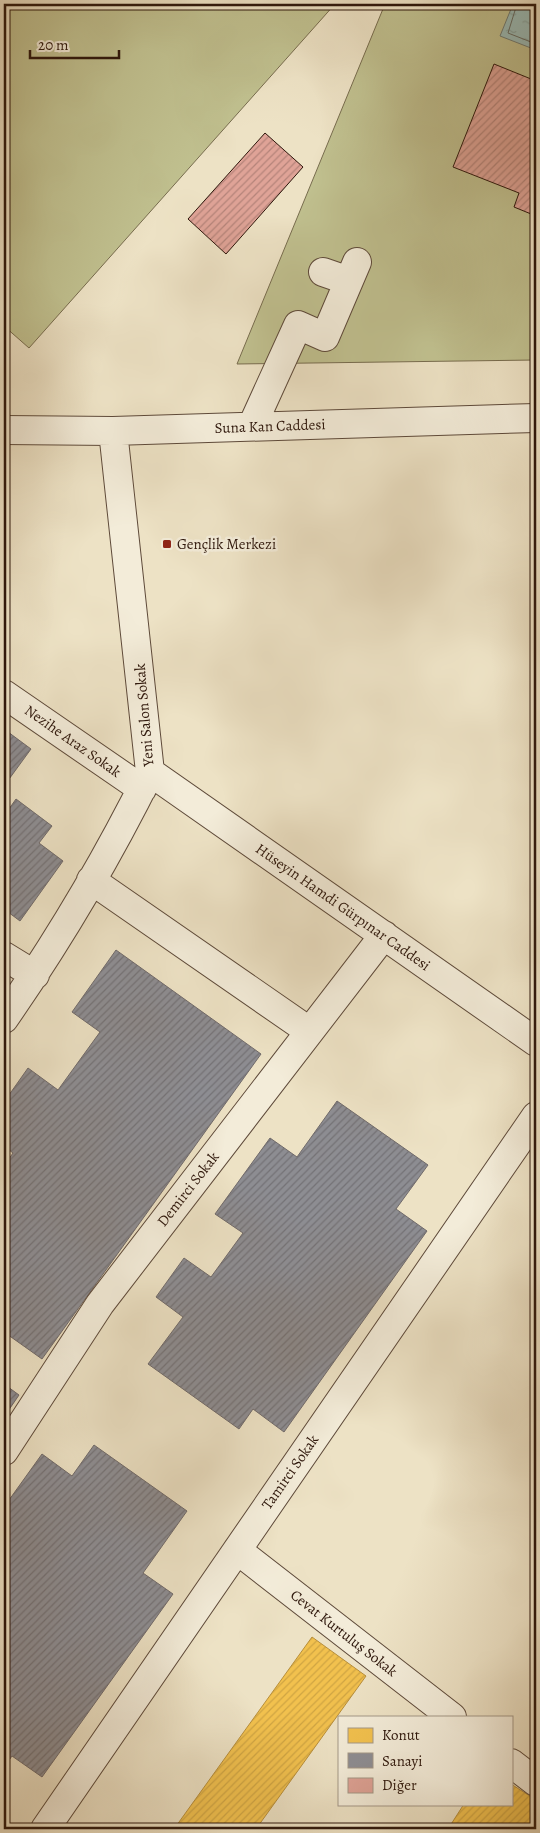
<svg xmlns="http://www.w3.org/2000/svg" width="540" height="1833" viewBox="0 0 540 1833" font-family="Alegreya,serif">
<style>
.garden{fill:#c0c08f;stroke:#776c4e}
.water{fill:url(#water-ripples);stroke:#6f7b74}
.homes{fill:url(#homes-hatch);stroke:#b78e3a}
.industry{fill:url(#industry-hatch);stroke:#706a6a}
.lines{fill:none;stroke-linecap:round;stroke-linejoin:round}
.shore{stroke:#646a63;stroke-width:1}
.building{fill:url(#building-hatch);stroke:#2e170c}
.minor-casing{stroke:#5e4a3a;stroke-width:30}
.minor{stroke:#f3ecd9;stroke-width:28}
.poi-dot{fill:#8f2418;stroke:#f3ecd9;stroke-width:2}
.labels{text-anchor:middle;stroke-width:5;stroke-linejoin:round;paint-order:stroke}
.street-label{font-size:15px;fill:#2e170c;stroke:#f3ecd9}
.poi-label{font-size:15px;fill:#2e170c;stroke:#f3ecd9;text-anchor:start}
</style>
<defs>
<pattern id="water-ripples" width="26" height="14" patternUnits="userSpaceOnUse" patternTransform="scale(1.25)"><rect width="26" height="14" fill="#9abdba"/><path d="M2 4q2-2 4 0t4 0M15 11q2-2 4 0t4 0" fill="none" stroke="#85a29f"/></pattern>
<pattern id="homes-hatch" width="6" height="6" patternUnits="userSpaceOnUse" patternTransform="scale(1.25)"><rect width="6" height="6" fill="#f2c14e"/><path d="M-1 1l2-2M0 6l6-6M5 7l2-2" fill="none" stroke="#d0a543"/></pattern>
<pattern id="industry-hatch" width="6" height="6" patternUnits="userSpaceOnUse" patternTransform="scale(1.25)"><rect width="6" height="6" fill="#8d8d92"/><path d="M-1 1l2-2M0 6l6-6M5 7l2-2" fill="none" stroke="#747276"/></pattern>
<pattern id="building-hatch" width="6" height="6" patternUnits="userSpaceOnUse" patternTransform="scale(1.25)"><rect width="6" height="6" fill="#dfa397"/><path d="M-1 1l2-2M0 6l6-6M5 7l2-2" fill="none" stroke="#b5847a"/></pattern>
</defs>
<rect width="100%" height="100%" fill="#ede2c5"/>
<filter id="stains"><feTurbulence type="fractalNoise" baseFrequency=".004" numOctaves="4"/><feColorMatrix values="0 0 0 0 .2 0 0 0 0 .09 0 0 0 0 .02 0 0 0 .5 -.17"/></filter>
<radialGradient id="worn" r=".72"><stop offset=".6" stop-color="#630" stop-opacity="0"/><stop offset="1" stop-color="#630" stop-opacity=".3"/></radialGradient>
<path class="garden" d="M4,4h331l-306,344 -25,-22z
M385,4h151v356l-299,4z"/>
<path class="water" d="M513,4h23v46l-36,-14z"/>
<path class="homes" d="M312,1637l54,39 -110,153h-82z
M511,1784l25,16v29h-88l16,-25h47z"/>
<path class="industry" d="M4,729l27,20 -27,37z
M16,799l36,27 -13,17 24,18 -43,60 -16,-12v-93z
M116,950l145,104 -219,305 -38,-27v-166l9,-13 -9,-7v-44l24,-34 30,22 42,-58 -28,-20z
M337,1101l91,64 -32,44 31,22 -143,201 -31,-23 -14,20 -91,-65 35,-47 -27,-20 28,-39 27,19 32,-44 -28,-19 55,-76 27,19z
M4,1384l15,11 -15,22z
M94,1445l93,66 -44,62 30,21 -131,183 -30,-21 -8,11v-260l38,-53 30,22z"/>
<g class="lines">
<path class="shore" d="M517,4l-9,29 28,11"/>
</g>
<path class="building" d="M494,64l42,17v135l-22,-9 5,-14 -66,-26z
M265,133l38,34 -77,87 -38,-35z"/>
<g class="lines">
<defs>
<path id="minor" d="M323,272l26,9
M252,426l46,-101 27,12 32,-75
M4,430l109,1 423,-13
M4,694l138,95
M150,772l386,270
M91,880l218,151
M4,956l31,19
M4,1019c54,-78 104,-162 146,-247l-37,-341
M4,1451l96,-147 284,-369
M237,1550l215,167
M511,1763l25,19
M45,1829l491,-713"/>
</defs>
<use href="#minor" class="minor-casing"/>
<use href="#minor" class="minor"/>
</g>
<rect class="poi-dot" x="162" y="539" width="10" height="10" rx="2.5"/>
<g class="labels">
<g class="street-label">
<text transform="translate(270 426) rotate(-2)" y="5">Suna Kan Caddesi</text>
<text transform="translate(144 715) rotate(-95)" y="5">Yeni Salon Sokak</text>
<text transform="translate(73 741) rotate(35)" y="5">Nezihe Araz Sokak</text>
<text transform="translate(343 907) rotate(35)" y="5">Hüseyin Hamdi Gürpınar Caddesi</text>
<text transform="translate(188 1189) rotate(-52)" y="5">Demirci Sokak</text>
<text transform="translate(290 1472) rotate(-55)" y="5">Tamirci Sokak</text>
<text transform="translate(344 1633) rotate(38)" y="5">Cevat Kurtuluş Sokak</text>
</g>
<g class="poi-label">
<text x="177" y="549">Gençlik Merkezi</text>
</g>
</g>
<rect width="540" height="1833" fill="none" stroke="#ede2c5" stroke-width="20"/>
<rect x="5" y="5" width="530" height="1823" fill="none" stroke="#2e170c" stroke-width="2.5"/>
<rect x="10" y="10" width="520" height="1813" fill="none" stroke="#2e170c"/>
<rect x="338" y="1716" width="175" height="90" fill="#f3ecd9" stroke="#a49787"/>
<rect x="348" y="1728" width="25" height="15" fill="#f2c14e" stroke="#a49787"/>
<text x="382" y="1740" font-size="15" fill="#2e170c">Konut</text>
<rect x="348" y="1753" width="25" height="15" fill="#8d8d92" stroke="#a49787"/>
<text x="382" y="1766" font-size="15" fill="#2e170c">Sanayi</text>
<rect x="348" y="1778" width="25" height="15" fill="#dfa397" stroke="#a49787"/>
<text x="382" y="1790" font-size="15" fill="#2e170c">Diğer</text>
<path d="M30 50v8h89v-8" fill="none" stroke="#2e170c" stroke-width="2.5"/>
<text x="38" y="50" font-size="15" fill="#2e170c" stroke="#f3ecd9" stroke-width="4" paint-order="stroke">20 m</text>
<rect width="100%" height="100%" filter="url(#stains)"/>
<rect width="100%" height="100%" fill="url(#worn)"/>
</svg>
